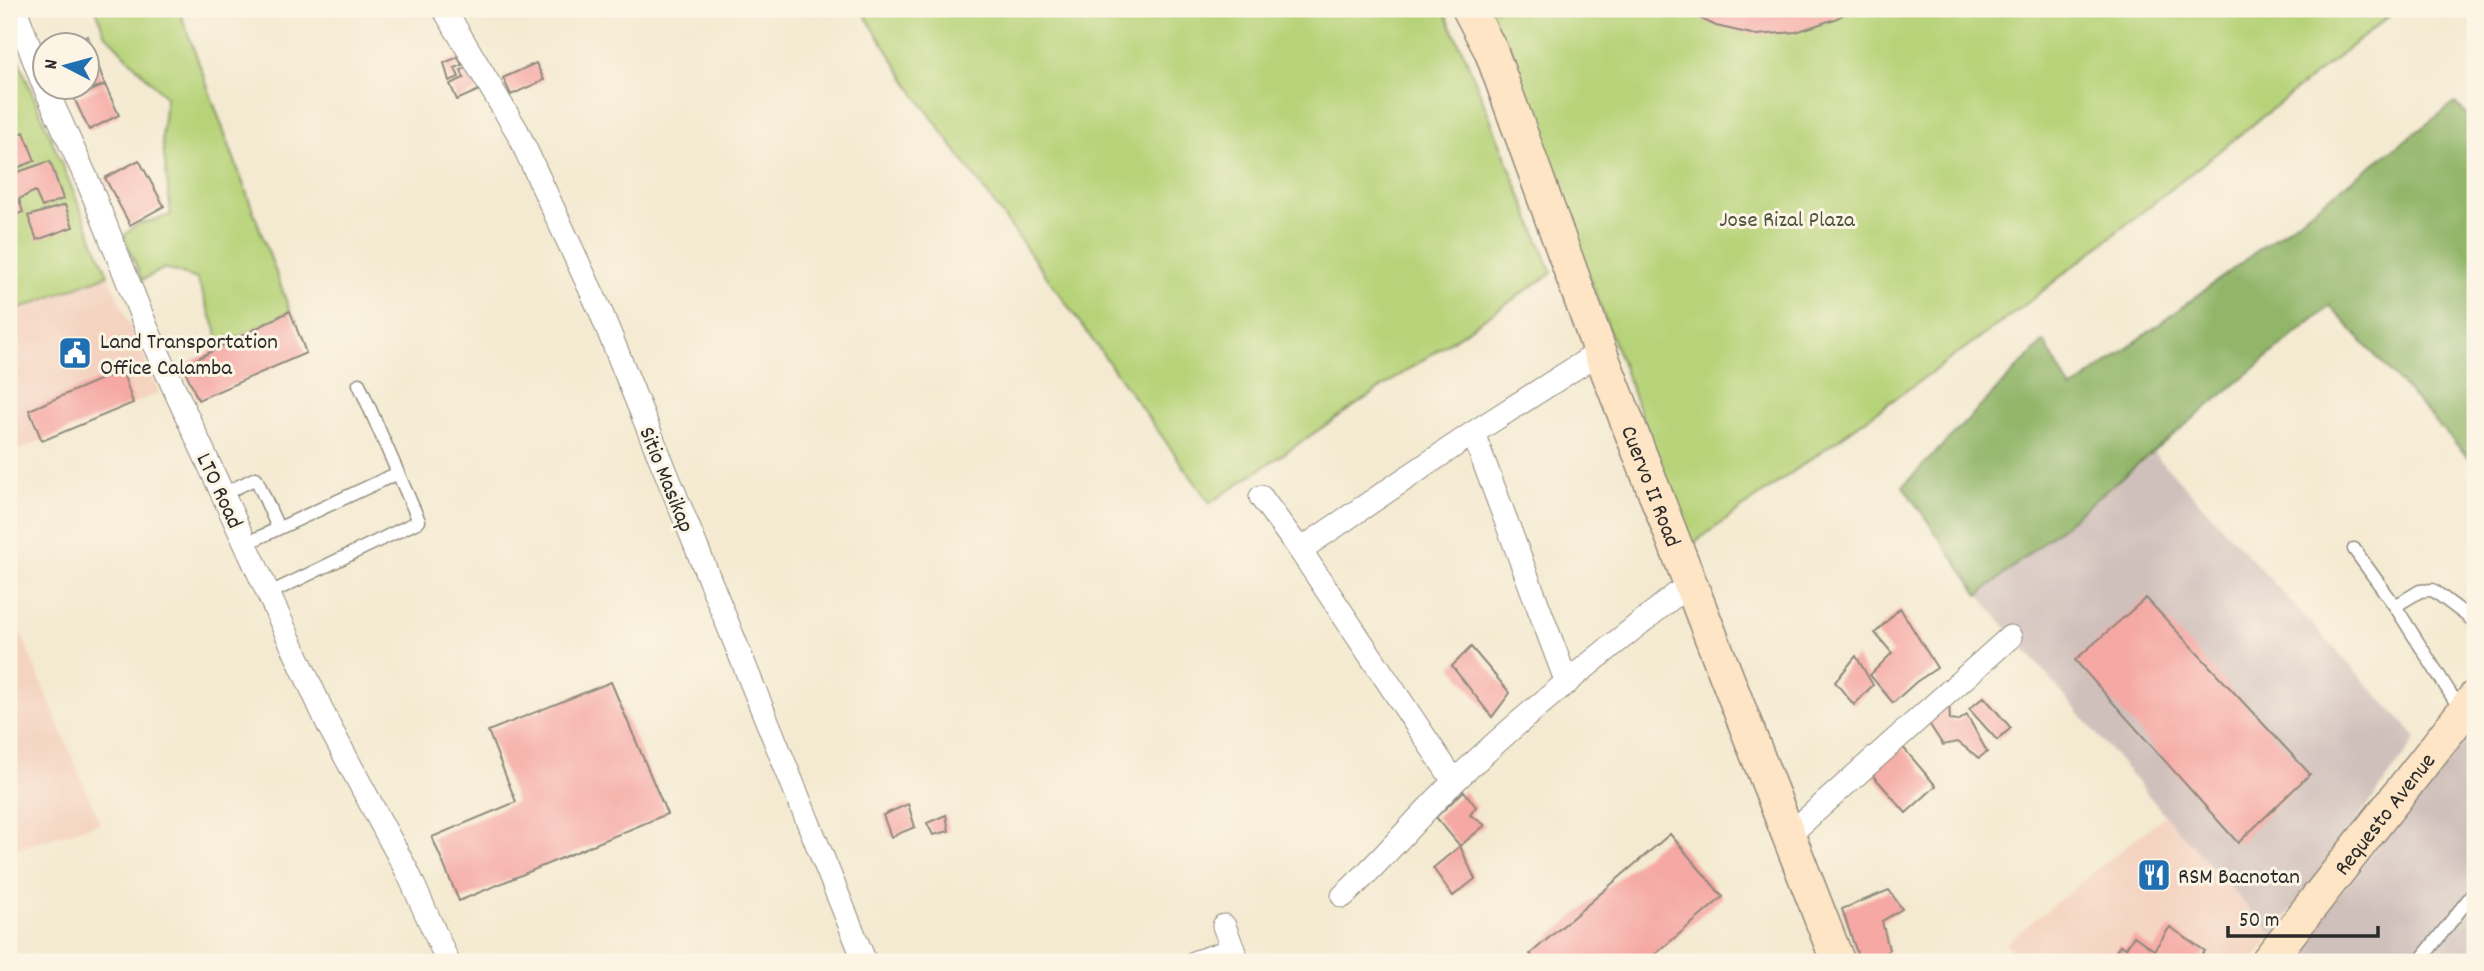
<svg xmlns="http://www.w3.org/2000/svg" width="2484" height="971" viewBox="0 0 2484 971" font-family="Dekko,sans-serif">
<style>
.built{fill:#f4d3c1}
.industrial{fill:#d0c0bc}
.green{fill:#b7d379;stroke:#717f52;stroke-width:2}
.forest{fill:#91b569;stroke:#5e704a;stroke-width:2}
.building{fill:#f5a8a4}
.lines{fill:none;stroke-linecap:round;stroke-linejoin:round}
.lane-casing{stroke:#908a7e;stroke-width:15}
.street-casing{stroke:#908a7e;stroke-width:25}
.secondary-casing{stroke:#908a7e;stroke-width:36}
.lane{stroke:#fff;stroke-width:12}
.street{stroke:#fff;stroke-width:23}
.secondary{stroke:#fde5c5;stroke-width:33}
.labels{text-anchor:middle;stroke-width:6;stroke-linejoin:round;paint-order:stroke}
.park-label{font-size:23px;fill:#4e553e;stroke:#fcf5e5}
.poi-label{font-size:23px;fill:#2b2b2b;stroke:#fcf5e5;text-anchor:start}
.street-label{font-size:23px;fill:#2b2b2b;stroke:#fcf5e5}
</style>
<rect width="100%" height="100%" fill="#fcf5e5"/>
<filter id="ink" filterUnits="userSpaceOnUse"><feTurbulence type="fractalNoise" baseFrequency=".0143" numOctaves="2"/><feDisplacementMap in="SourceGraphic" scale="14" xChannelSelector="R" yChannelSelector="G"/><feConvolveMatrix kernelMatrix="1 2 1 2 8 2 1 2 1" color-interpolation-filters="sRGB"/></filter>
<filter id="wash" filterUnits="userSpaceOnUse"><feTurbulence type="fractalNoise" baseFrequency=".00686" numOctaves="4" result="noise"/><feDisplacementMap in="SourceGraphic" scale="28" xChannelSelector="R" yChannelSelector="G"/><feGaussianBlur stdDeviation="1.57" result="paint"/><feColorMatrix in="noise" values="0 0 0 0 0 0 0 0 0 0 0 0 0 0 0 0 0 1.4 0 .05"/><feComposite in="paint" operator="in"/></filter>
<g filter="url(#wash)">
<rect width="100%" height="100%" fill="#f4ead1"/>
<path class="built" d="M108,275l51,118 -150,61v-141z
M9,605l91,218 -91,28z
M2165,815l108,120 -21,27h-232l-14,-19z"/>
<path class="industrial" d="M2154,453l263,285 -144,197 -108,-120 -186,-220z
M2475,720v242h-189z"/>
<path class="green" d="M96,9h83l111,302 -72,37 -2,-18 -19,-51 -32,-11 -23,12 -18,-44 12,-11 35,-10 -9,-77 4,-41 -62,-64z
M861,9h582l22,47 87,217 -342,230 -295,-409z
M1487,9h911l-377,299 -330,237z
M16,54l92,221 -99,38v-256z"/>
<path class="forest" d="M2455,103l20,19v343l-145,-159 -351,289 -76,-109 141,-145 27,49z"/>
<g id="blocks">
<path class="building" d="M1681,9h172l-18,10 -39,13 -40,3 -40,-9z
M88,36l17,49 -33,9 -2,-6h18v-42h-21z
M458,57l4,8 -7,3 4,9 -10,4 -5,-18z
M536,63l8,17 -33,15 -8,-17z
M476,64l10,23 -29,13 -7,-16 14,-6 -3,-8z
M105,85l14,30 -30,15 -15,-32z
M24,132l11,29 -26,10v-33z
M139,160l25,46 -34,19 -25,-47z
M50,161l13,38 -21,8 -7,-16 -16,8 4,13 -14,6v-43z
M65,205l8,22 -36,13 -9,-24z
M290,311l16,42 -108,47 -15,-34z
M122,370l11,33 -91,38 -13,-31z
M2146,598l164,176 -72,69 -163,-183z
M1900,608l37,60 -21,14 -23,21 -23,-28 22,-22 -17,-20z
M1471,647l39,46 -18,24 -40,-51z
M1856,656l17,29 -19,20 -19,-23z
M611,682l56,132 -208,87 -27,-64 84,-35 -28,-71z
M1984,697l27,31 -14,12 -28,-31z
M1949,702l1,18 8,1 9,-6 20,37 -8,6 -21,-16 -15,3 -15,-23z
M1901,745l35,41 -30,27 -36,-41z
M1464,791l12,16 -6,8 15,10 -25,21 -24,-29z
M908,804l7,23 -24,10 -8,-22z
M946,815l3,16 -16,4 -6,-12z
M1670,834l53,63 -77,65h-109l-7,-8z
M1460,846l15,33 -22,17 -20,-28z
M1889,890l13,19 -20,12 7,29 -14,12h-15l-18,-53z
M2170,927l35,24 -8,11h-88l11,-17 6,3 8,-12 20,14z"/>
</g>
</g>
<g filter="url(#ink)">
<use href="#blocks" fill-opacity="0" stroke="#908a7e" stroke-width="2"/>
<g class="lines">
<defs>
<path id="lane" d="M223,494l33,-16 22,50
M245,544l153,-71
M2354,549l41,57 67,106
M268,594l151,-73 -60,-137
M2395,606l25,-15 13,-1 42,32
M2419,962l56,-71"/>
<path id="street" d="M15,9l28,74 46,101 58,145 182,397 79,147 40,89
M444,9l73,122 83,179 265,652
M1473,433l94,250
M1261,497l39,53 154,231
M1300,550l173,-117 127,-81
M1790,834l220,-197
M1343,896c40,-36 73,-78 112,-115 73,-71 155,-133 234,-197
M1224,926l14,36
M1196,962l37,-12"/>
<g id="secondary">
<path id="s1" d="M1469,9l22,42 109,301 238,610"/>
<path id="s2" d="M2267,962l208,-265"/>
</g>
</defs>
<use href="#lane" class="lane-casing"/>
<use href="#street" class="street-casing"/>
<use href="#secondary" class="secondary-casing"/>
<use href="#lane" class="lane"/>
<use href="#street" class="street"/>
<use href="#secondary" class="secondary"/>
</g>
</g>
<defs>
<symbol id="civic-square" viewBox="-11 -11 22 22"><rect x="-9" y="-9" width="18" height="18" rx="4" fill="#1f6fb2" stroke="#fcf5e5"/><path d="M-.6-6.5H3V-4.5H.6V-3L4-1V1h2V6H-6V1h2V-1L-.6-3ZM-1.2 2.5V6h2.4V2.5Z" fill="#fff"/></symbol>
<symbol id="restaurant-square" viewBox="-11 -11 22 22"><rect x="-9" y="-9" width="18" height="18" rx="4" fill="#1f6fb2" stroke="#fcf5e5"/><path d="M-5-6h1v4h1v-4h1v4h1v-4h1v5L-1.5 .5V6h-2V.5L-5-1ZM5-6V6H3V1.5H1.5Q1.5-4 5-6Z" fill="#fff"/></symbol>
</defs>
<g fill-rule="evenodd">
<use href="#civic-square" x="56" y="334" width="38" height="38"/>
<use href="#restaurant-square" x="2135" y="856" width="38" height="38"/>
</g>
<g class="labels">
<g class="park-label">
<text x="1787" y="226">Jose Rizal Plaza</text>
</g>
<g class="poi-label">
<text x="100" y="348">Land Transportation<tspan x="100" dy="26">Office Calamba</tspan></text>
<text x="2178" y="883">RSM Bacnotan</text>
</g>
<g class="street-label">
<text transform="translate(668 479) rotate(68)" y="8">Sitio Masikap</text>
<text dy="8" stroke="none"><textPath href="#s1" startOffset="511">Cuervo II Road</textPath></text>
<text transform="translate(221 490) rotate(65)" y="8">LTO Road</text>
<text dy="8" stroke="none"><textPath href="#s2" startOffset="189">Requesto Avenue</textPath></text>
</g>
</g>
<rect width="2484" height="971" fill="none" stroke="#fcf5e5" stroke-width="35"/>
<g transform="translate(66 66) rotate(276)"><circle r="33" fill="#fcf5e5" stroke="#a8a49b" stroke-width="2"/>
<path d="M0-5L12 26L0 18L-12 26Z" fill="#1f6fb2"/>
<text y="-10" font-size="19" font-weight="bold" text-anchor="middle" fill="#2b2b2b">N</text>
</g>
<path d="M2228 926v10h150v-10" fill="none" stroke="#2b2b2b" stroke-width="3.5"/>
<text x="2239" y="926" font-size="21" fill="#2b2b2b" stroke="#fcf5e5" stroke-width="5" paint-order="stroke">50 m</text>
</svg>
